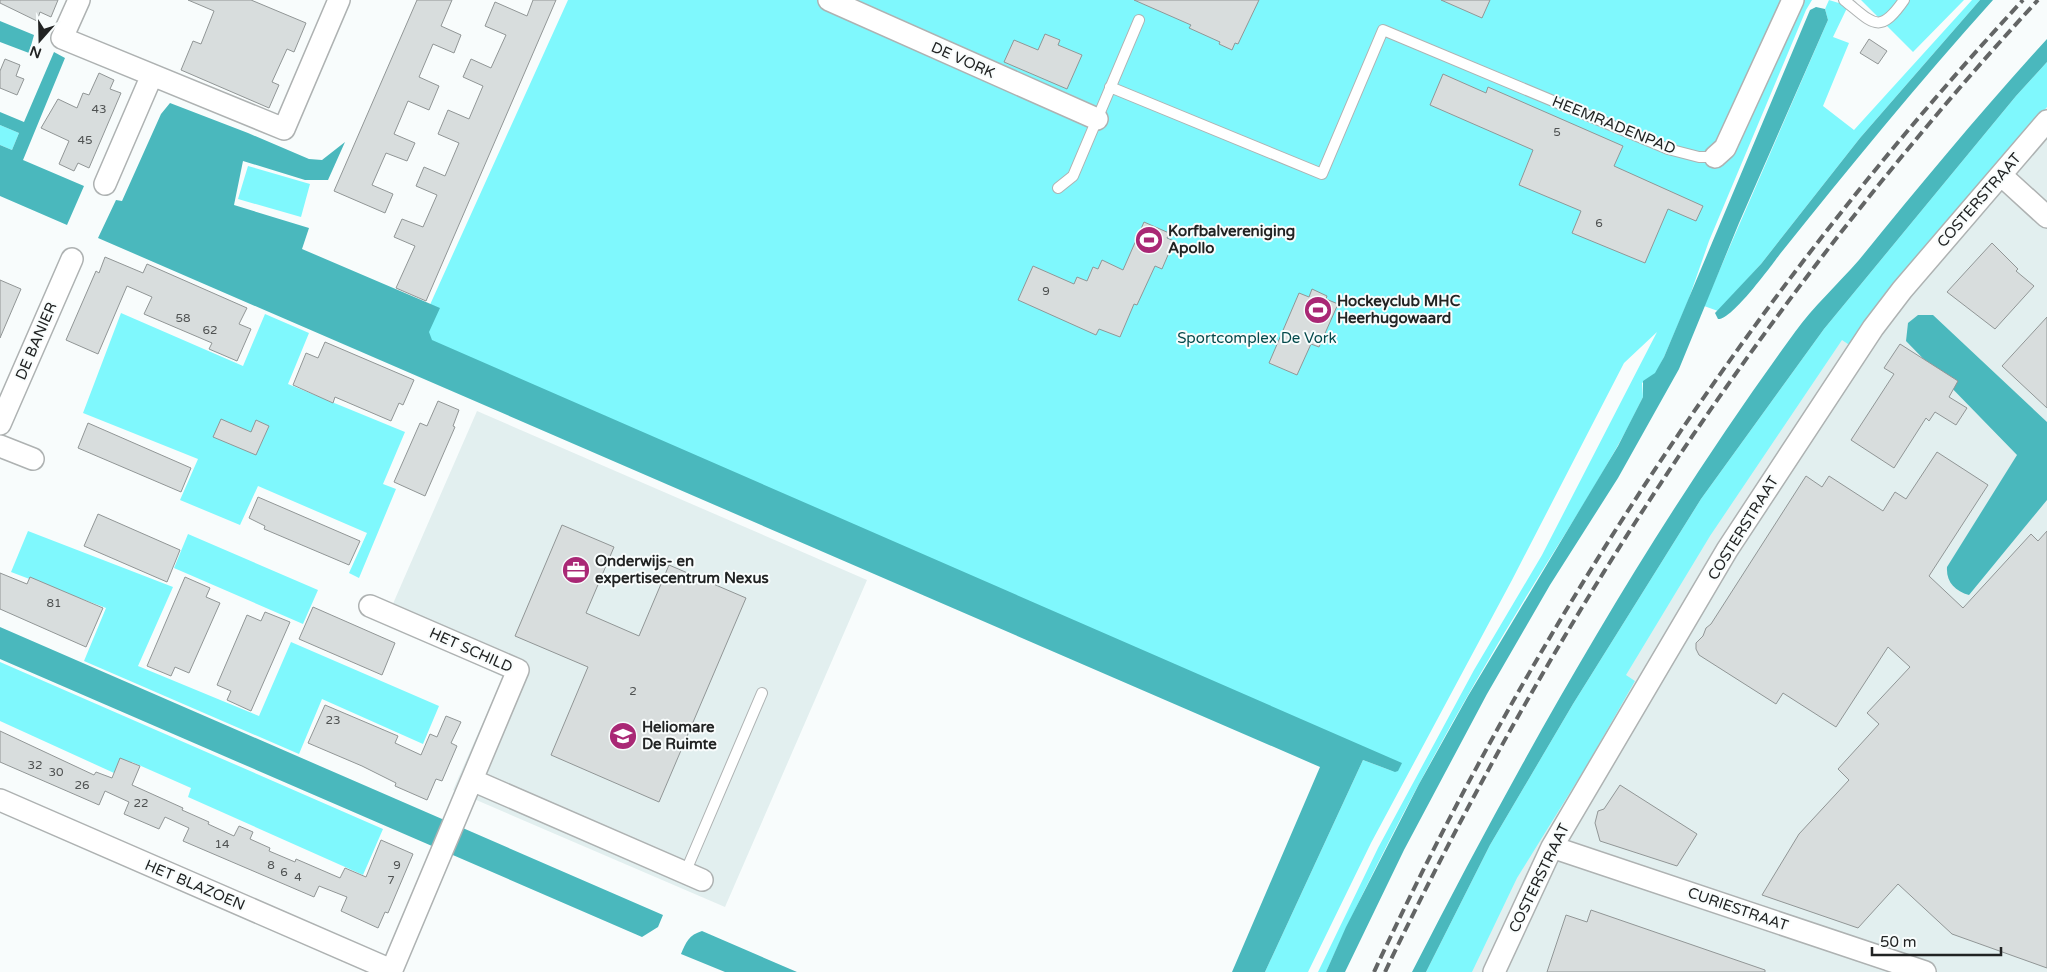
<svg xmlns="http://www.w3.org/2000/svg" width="2047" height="972" viewBox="0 0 2047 972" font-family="'Varela Round',sans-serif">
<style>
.built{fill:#e2efef}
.green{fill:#7ff8fd}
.water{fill:#4ab8bd}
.building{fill:#d8dddd;stroke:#919696}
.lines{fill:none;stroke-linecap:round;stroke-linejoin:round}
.lane-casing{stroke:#aeb2b2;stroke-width:12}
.street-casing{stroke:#aeb2b2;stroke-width:24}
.lane{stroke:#fff;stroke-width:10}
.street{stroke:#fff;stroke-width:21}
.rail{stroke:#636565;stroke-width:4;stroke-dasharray:10 5;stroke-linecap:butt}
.labels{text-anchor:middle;stroke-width:4;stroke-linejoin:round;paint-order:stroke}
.number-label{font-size:12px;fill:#4f5252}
.street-label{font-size:15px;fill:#212323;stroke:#f8fcfc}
.poi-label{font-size:15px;font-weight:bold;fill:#212323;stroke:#f8fcfc;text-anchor:start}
.park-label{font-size:15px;fill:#044a4c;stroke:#f8fcfc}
</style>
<rect width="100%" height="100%" fill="#f8fcfc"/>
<path class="built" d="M2047,75v897h-595l252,-461z
M477,411l390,169 -142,327 -272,-117 50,-113 -118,-55z"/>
<path class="green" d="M568,0h1244l-6,10 -97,231 -21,60 -24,56 -8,16 -14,10 1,14 -15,30c-32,60 -70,117 -105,175 -72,118 -140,244 -197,370h-8l60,-124 96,-178 68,-115 115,-223 -33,31 -112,217 -141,263 -63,129h-43l98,-212 32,12 -981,-432z
M1829,0l13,4 5,4 -14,29 16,6 -26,63 31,24 118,-130h8l-120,138 -99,126 -43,47 -14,-5 124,-286 -3,-11z
M1861,0h103l-51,52z
M2047,62v45l-36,41 -160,198 -9,-6 -132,196 -84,139 9,6 -48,84 -70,113 -45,94h-46l64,-127 83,-141 128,-205 123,-170 192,-233z
M0,125l19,8 -7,17 -12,-5z
M248,166l62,18 -9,33 -63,-18z
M121,313l122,53 22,-52 44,19 -21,51 117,48 -22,52 13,5 -37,89 -10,-5 18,-40 -109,-47 -18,39 -60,-25 18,-41 -115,-46z
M28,531l145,56 -35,79 121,50 32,-74 148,64 -16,38 -101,-45 -23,55 -215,-93 22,-53 -95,-36z
M188,534l130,56 -15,34 -129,-56z
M0,662l383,167 -20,46 -175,-78 3,-9 -59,-26 -7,16 -125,-57z"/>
<path class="water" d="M1980,0h13c-74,82 -144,168 -213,254 -9,12 -49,67 -62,65l-3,-6 46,-49 99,-126z
M1816,7l9,2 3,11 -89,203 -60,146 -61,109 -68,107 -63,109 -83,156 -59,122h-19l20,-45 73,-143 49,-88 150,-250 25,-49v-16l12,-8 9,-16 146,-347z
M0,21l34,14 -5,18 -29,-11z
M2047,39v23l-31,34 -192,233 -123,170 -128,205 -83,141 -64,127h-14c113,-221 236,-439 383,-640 18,-25 43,-48 64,-72 61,-75 123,-150 188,-221z
M54,52l11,6 -42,102 61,26 -17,39 -67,-29v-51l12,5 7,-17 -19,-8v-13l24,10z
M170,103l78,30 61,26 13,1 23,-18 -17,38h-23l-62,-19 -9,44 75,23 -7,21 138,59 -11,24 3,8 970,423 -4,8 -3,1 -32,-12 -98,212h-33l88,-205 -1222,-529 18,-38 6,1 39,-87z
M1918,315h15l114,107v78l-78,95c-14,-4 -23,-13 -22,-28l70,-112 -111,-114 2,-18z
M0,627l663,288 -5,12 -16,10 -642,-278z
M702,931l95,41h-72l-44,-18c5,-12 8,-19 21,-23z"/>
<path class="building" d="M0,0h58l-7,17 -11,-5 -3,9 -37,-18z
M188,0h63l55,23 -12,29 -7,-3 -15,33 7,3 -10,23 -88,-38 12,-29 8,3 13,-33z
M417,0h35l-11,26 20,9 -7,18 -21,-9 -14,33 20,9 -10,24 -21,-9 -14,33 21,9 -8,18 -21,-8 -14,32 21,9 -8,19 -51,-22z
M533,0h23l-130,301 -30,-13 19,-42 -21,-9 8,-18 21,8 14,-32 -21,-9 8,-19 21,9 14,-33 -21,-9 10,-24 21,9 14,-33 -20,-9 8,-18 20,9 15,-33 -21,-9 10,-24 32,14z
M1134,0h125l-21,44 -3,-1 -3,7 -13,-6 1,-2 -31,-14 2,-3z
M1441,0h49l-8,18z
M1045,34l15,6 -2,5 24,10 -15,34 -63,-27 10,-22 24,10z
M1869,39l18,12 -9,13 -18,-11z
M5,59l15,6 -4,11 8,3 -7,16 -17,-7v-17z
M99,73l15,7 -4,9 11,4 -32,75 -11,-5 -4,8 -15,-7 10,-23 -28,-13 17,-29 19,9 6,-15 6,2z
M1443,74l43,19 2,-6 135,59 -9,20 89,40 -7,15 -28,-12 -23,54 -73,-30 9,-22 -62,-26 14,-35 -103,-45z
M1144,222l25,11 -2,5 7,3 -12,28 -7,-3 -18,39 -3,-1 -14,33 -21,-8 -3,6 -78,-35 15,-34 41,18 3,-7 10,4 6,-14 5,2 4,-9 21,10z
M1992,243l26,26 -2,2 18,15 -39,43 -48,-37z
M105,257l38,16 4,-9 100,44 -8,16 12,5 -14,32 -28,-12 3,-6 -68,-29 8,-17 -25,-11 -29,68 -32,-14 30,-69 3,2z
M0,280l21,9 -21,49z
M1312,289l15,7 -1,3 12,5 -19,43 -8,-3 -14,31 -28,-12 30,-70 10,4z
M2047,317v91l-45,-42z
M325,342l89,38 -11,25 -4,-2 -8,18 -56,-24 -2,6 -40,-18 13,-32 12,5z
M1900,344l58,37 -9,16 18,11 -11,17 -21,-13 -6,9 -3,-3 -32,50 -43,-28 43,-66 -10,-6z
M438,401l21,9 -6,16 2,1 -30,69 -31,-14 26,-59 7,3z
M221,419l30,13 5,-12 13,6 -13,29 -43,-18z
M88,423l103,45 -10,24 -103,-44z
M1937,452l51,33 -59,91 34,32 68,-74 7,7 9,-10v437l-95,-34 -54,-50 -40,44 -96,-33 37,-61 50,-54 -11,-11 41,-45 -12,-11 43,-46 -22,-20 -52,80 -53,-34 -7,11 -77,-49 -3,-6v-6l7,-7 3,-8 5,-4 95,-148 16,11 7,-11 54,35 12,-19 11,7z
M258,497l102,44 -11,24 -85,-36 1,-3 -16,-8z
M98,514l82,36 -13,32 -83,-36z
M562,525l52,22 -28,66 53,23 30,-71 77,33 -87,204 -108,-47 37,-88 -73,-31z
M0,573l27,11 3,-7 73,31 -17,39 -86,-38z
M185,577l25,11 -4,9 14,6 -31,70 -14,-6 -4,9 -24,-10z
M313,607l82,36 -13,32 -83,-36z
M265,612l25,10 -39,89 -24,-11 4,-9 -14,-6 30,-70 14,6z
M325,705l73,31 -3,7 26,12 9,-21 7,3 9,-21 15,6 -10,21 6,3 -15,35 -6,-2 -9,21 -32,-14 1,-3 -34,-17 -54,-23z
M0,731l94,44 2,-3 16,6 8,-20 20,8 -8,19 51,23 -1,2 27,12 -1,2 26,12 5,-10 14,6 -3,7 20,9 -1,3 26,11 1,-3 44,19 5,-10 21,9 15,-37 32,14 -25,59 -3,-1 -7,16 -37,-17 6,-14 -28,-11 -5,11 -131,-56 6,-13 -24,-11 -6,12 -35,-15 5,-12 -24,-11 -6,14 -99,-43z
M1620,785l77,49 -20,32 -77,-25 -5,-18 3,-12 6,-2z
M1591,910l174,60v2h-218l19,-57 21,7z"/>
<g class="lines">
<defs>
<path id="lane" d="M1844,0c29,23 35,36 60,0
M1110,87l212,87 61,-144 285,119 31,8h16
M1058,188l15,-12 66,-156
M685,873l77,-180"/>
<path id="street" d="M79,0l-17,38 222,91 55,-129
M829,0l268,119
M1715,157l10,-9 68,-148
M2001,175l46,42
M105,184l47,-109
M0,424l72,-165
M0,446l33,13
M370,606l148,64 -127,302
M472,780l230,100
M0,800l391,170
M1552,847l373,125
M1494,972l58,-125 175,-297 146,-222 29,-38 145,-169"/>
</defs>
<use href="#lane" class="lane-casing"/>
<use href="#street" class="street-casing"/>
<use href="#lane" class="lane"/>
<use href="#street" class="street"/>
<path class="rail" d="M1374,972c164,-353 384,-686 649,-972
M1385,972c169,-354 387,-683 653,-972"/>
</g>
<defs>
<symbol id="stadium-disc" viewBox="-11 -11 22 22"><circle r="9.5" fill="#a92875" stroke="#f8fcfc"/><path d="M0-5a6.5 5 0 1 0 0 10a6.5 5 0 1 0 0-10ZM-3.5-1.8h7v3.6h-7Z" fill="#fff"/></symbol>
<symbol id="office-disc" viewBox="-11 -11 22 22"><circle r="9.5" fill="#a92875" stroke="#f8fcfc"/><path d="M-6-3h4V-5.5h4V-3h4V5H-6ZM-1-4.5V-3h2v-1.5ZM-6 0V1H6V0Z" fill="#fff"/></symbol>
<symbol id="school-disc" viewBox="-11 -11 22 22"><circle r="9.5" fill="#a92875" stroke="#f8fcfc"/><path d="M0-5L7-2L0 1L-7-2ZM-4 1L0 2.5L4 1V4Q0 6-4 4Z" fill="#fff"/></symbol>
</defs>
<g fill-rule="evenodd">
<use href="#stadium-disc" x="1133" y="224" width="32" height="32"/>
<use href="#stadium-disc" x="1302" y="294" width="32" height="32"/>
<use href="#office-disc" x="560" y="554" width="32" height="32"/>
<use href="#school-disc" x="607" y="720" width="32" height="32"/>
</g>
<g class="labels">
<g class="number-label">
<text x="99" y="113">43</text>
<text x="1557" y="136">5</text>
<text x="85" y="144">45</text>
<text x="1599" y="227">6</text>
<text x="1046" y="295">9</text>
<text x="183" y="322">58</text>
<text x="210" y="334">62</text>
<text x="54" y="607">81</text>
<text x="633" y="695">2</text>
<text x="333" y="724">23</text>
<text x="35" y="769">32</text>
<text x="56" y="776">30</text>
<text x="82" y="789">26</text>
<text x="141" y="807">22</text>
<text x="222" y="848">14</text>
<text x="271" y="869">8</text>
<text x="397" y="869">9</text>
<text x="284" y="876">6</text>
<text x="298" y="881">4</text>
<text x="391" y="884">7</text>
</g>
<g class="street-label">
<text transform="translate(963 60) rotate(24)" y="5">DE VORK</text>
<text transform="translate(1614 125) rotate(22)" y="5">HEEMRADENPAD</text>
<text transform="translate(1979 200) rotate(-49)" y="5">COSTERSTRAAT</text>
<text transform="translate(36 341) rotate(-67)" y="5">DE BANIER</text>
<text transform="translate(1743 528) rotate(-58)" y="5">COSTERSTRAAT</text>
<text transform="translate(471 650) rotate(24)" y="5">HET SCHILD</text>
<text transform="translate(1539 878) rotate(-64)" y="5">COSTERSTRAAT</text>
<text transform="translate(195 885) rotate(23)" y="5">HET BLAZOEN</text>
<text transform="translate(1738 909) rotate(19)" y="5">CURIESTRAAT</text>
</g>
<g class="poi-label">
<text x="1168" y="236">Korfbalvereniging<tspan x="1168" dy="17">Apollo</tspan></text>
<text x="1337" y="306">Hockeyclub MHC<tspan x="1337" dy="17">Heerhugowaard</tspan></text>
<text x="595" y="566">Onderwijs- en<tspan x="595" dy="17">expertisecentrum Nexus</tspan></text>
<text x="642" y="732">Heliomare<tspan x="642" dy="17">De Ruimte</tspan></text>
</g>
<g class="park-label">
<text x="1257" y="343">Sportcomplex De Vork</text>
</g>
</g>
<g transform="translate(40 40) rotate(200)" stroke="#f8fcfc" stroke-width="4" paint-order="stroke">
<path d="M0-4L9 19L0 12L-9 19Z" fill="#212323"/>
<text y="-8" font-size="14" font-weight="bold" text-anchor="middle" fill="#212323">N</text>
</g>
<path d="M1872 947v8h129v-8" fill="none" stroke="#212323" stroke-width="2.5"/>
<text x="1880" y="947" font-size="15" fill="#212323" stroke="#f8fcfc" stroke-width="4" paint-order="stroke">50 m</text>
</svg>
